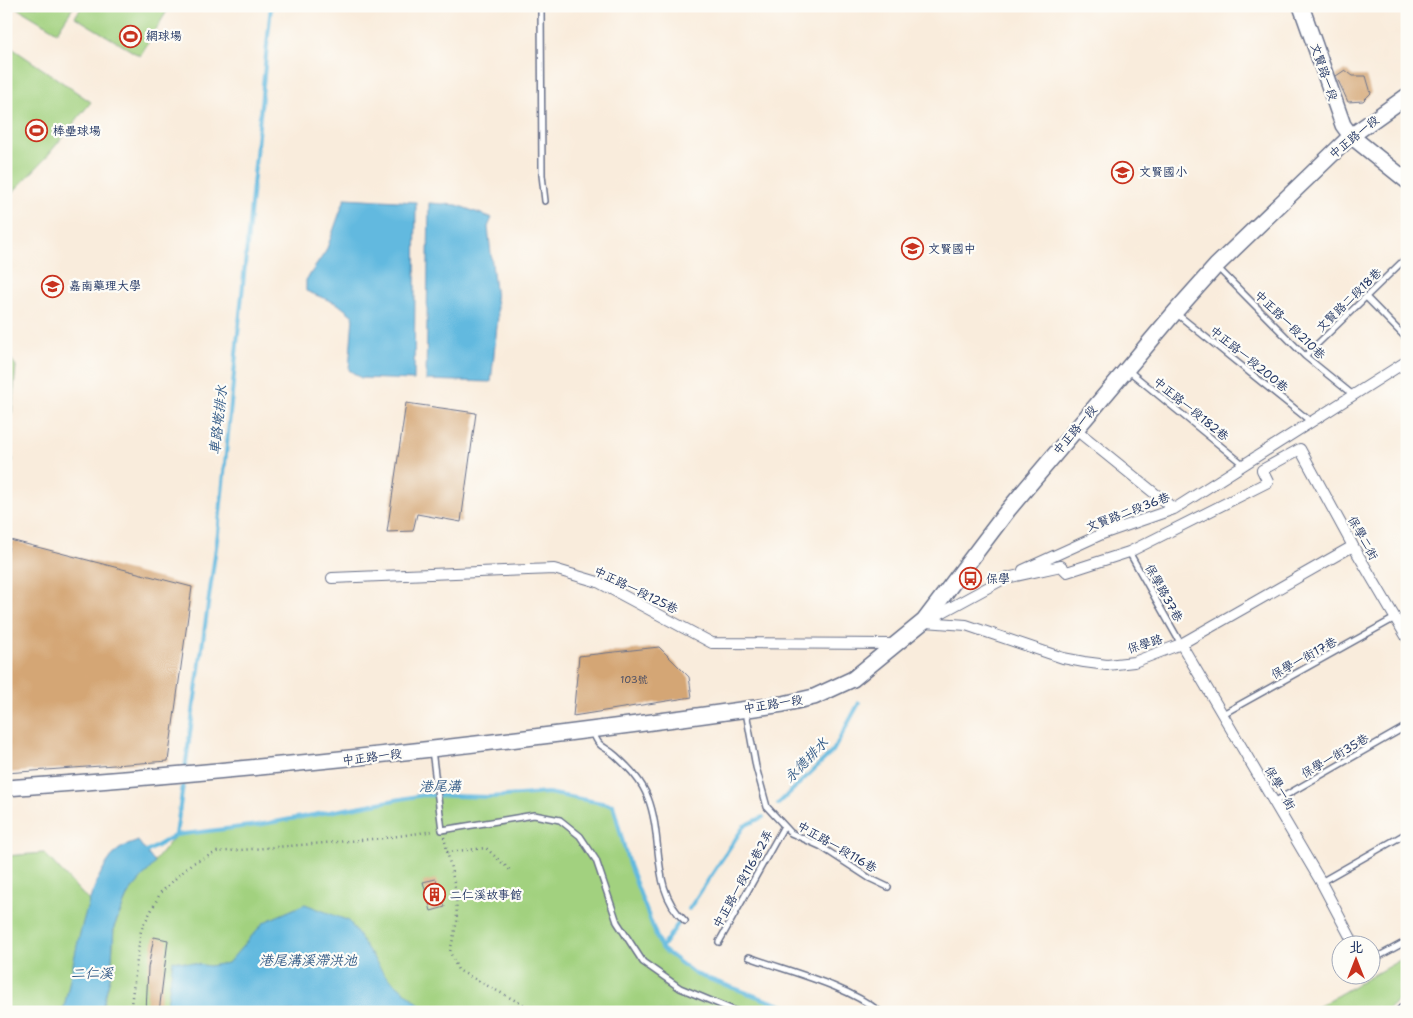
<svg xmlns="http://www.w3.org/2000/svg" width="1413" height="1018" viewBox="0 0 1413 1018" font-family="'Shantell Sans','LXGW WenKai TC',sans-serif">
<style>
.green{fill:#a2d17f;stroke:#5e806e}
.water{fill:#62b9df;stroke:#3e749e}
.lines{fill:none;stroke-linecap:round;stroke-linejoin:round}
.stream{stroke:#62b9df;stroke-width:4}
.building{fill:#d4a674}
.lane-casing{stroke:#69718a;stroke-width:8}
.street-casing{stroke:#69718a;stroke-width:12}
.secondary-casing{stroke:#69718a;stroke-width:18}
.path{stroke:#69718a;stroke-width:2.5;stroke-dasharray:1 4;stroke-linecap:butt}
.lane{stroke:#fff;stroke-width:5}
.street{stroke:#fff;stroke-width:10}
.secondary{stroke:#fff;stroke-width:15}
.labels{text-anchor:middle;stroke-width:4.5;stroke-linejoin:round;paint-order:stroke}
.number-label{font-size:10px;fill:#494d64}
.poi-label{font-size:12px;fill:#1b2f5e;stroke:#fdfcf7;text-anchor:start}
.street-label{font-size:12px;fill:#1b2f5e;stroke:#fdfcf7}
.water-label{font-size:14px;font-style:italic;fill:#305885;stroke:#fdfcf7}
</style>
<rect width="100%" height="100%" fill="#fdfcf7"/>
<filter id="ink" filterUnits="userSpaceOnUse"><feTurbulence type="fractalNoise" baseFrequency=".02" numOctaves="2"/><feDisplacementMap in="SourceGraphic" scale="10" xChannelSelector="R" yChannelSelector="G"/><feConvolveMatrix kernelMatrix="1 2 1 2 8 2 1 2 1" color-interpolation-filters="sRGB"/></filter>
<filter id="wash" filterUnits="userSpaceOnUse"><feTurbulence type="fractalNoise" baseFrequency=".0096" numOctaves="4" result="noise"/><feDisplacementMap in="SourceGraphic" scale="20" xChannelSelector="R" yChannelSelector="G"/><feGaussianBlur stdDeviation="1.12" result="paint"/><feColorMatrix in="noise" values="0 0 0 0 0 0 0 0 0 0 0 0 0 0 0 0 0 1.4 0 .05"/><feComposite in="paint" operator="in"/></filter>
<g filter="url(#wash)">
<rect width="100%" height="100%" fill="#f9ecdc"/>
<path class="green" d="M14,6h60l-17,26z
M82,6h88l-30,50 -65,-39z
M6,44l85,58 -47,58 -38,39z
M6,352l10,14 -4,46 -6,13z
M6,443l7,17 -7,13z
M548,793l65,12 16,60 32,83 34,26 105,38h-699l10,-38 3,-47 14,-33 48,-59 82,-10 165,-30 67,2z
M44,853l45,48 -26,111h-57v-156z
M1407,956v36l-22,20h-77z"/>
<path class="water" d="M345,198l71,4 -2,178 -53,-2 -12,-8 4,-54 -15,-12 -32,-13v-11l20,-29z
M429,203l28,2 35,13 -4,9 10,90 -7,65 -65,-2z
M138,841l17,22 -27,31 -14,33 -3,47 -10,38h-38c10,-42 22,-132 54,-161 5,-5 15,-7 21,-10z
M305,904l44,17 35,53 45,38h-263l7,-52 36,6 19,-3 36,-41z"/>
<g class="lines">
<path class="stream" d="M185,769l33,-236 53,-527
M778,804l55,-53 26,-48
M176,835l8,-57
M143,854l33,-19 82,-10 165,-30 67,2 58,-4 65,12 16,60 32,83 34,26 105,38
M689,909l55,-83 19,-9
M661,948l17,-24"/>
</g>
<g id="blocks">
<path class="building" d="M1345,70l8,6h13l5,17 -8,8 -15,1 -12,-26z
M406,403l70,10 -15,109 -44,-8 -4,17 -26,1z
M10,540l182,47 -24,174 -162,12v-212z
M659,647l30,30 3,20 -119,19 6,-60z
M436,879l9,28 -14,4 -8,-29z
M154,937l14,3 -9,72h-13l2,-44z"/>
</g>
</g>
<g filter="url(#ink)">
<use href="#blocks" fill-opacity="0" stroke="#69718a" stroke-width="1"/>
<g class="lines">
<defs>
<path id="lane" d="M541,6l1,169 3,26
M1217,267l88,89 48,39
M1366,297l41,42
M1177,314l133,107
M1305,356l102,-99
M1129,371l115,94
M1129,552l52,92
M746,712l10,55 11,40 24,26 29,13 49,32 19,9
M1223,714l172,-96
M593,732c7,18 10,12 23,24 13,12 26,25 32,42 16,41 2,92 37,123
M432,750l10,80 92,-15 26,5 20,16 16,24 21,62 26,40 37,26 58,24
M1274,802l133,-76
M1321,882l86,-49
M719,942l65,-116
M749,957c41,15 97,28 131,55
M1370,961l37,-20
M1397,1012l10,-10"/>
<path id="street" d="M1075,429l99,80
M1023,570l79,-36 72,-25 233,-148
M332,578l222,-9 44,13 114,61 184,1
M1002,579l59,-13 6,6 62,-20 139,-70 -6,-12 38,-21 53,97 54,92
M928,620l79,-43
M925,622l41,3 97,33 21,4 23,3 27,-3 47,-18 172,-98
M1181,644l140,238 34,64"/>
<path id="secondary" d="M1301,6l42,119 8,11 56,45
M6,788c260,-18 519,-47 777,-84l31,-7 39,-18 71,-58 84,-111 167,-198 41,-46 135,-130 56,-40"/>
</defs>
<use href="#lane" class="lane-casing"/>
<use href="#street" class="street-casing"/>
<use href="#secondary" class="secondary-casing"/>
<path class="path" d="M444,837l12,54 1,30 -7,31 8,18 79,42
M447,852l39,-4 25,23
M130,1012l11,-82 20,-38 30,-28 26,-12 167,-14 50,-7"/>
<use href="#lane" class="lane"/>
<use href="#street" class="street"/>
<use href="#secondary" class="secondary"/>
</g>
</g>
<defs>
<symbol id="stadium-ring" viewBox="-11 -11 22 22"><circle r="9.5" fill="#fdfcf7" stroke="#c8321e" stroke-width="1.5"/><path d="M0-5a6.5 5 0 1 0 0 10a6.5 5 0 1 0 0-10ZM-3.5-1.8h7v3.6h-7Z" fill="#c8321e"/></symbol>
<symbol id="school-ring" viewBox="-11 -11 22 22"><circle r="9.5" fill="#fdfcf7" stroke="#c8321e" stroke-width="1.5"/><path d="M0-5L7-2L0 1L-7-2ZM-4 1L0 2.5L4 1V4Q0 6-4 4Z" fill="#c8321e"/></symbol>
<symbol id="university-ring" viewBox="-11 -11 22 22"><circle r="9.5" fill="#fdfcf7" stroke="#c8321e" stroke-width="1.5"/><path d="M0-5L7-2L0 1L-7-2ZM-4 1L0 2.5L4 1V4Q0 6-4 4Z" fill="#c8321e"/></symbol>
<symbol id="bus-ring" viewBox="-11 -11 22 22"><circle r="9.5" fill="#fdfcf7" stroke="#c8321e" stroke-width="1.5"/><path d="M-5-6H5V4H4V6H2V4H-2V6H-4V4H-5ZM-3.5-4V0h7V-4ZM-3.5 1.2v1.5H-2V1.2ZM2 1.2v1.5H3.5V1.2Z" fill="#c8321e"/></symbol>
<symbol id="building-ring" viewBox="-11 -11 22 22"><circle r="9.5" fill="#fdfcf7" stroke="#c8321e" stroke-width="1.5"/><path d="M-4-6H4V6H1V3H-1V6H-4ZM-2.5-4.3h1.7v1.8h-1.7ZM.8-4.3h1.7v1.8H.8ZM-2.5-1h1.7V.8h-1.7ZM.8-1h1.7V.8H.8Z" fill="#c8321e"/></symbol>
</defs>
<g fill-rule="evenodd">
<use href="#stadium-ring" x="118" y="24" width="25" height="25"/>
<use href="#stadium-ring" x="24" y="118" width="25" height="25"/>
<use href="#school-ring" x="1110" y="160" width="25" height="25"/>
<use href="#school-ring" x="900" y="236" width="25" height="25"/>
<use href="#university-ring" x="40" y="274" width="25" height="25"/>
<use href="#bus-ring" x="958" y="566" width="25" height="25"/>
<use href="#building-ring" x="422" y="882" width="25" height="25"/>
</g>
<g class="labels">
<g class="number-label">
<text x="634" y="683">103號</text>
</g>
<g class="poi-label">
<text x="146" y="40">網球場</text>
<text x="53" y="135">棒壘球場</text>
<text x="1139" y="176">文賢國小</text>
<text x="928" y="253">文賢國中</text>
<text x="69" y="290">嘉南藥理大學</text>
<text x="986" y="583">保學</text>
<text x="450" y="899">二仁溪故事館</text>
</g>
<g class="street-label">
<text transform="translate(1324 72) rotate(71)" y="4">文賢路一段</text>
<text transform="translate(1354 137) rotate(-39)" y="4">中正路一段</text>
<text transform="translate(1349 300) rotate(-44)" y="4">文賢路二段18巷</text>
<text transform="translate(1290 325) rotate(44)" y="4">中正路一段210巷</text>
<text transform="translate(1249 359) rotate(39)" y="4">中正路一段200巷</text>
<text transform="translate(1191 409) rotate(39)" y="4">中正路一段182巷</text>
<text transform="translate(1075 430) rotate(-50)" y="4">中正路一段</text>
<text transform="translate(1128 512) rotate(-21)" y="4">文賢路二段36巷</text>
<text transform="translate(1363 538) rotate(61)" y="4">保學二街</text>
<text transform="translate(636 590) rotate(26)" y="4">中正路一段125巷</text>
<text transform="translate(1164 593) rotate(61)" y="4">保學路37巷</text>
<text transform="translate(1145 644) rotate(-18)" y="4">保學路</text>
<text transform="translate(1304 658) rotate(-29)" y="4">保學一街17巷</text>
<text transform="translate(773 704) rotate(-9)" y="4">中正路一段</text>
<text transform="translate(1335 756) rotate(-30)" y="4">保學一街35巷</text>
<text transform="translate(372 757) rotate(-7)" y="4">中正路一段</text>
<text transform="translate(1280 788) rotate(60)" y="4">保學一街</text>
<text transform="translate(837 847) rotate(30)" y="4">中正路一段116巷</text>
<text transform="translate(743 879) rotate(-61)" y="4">中正路一段116巷2弄</text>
</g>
<g class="water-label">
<text transform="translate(218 420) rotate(-84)" y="5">車路墘排水</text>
<text transform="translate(806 760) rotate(-46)" y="5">永德排水</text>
<text transform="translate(440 786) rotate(-1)" y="5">港尾溝</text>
<text x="308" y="965">港尾溝溪滯洪池</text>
<text x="92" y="978">二仁溪</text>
</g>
</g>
<rect width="1413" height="1018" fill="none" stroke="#fdfcf7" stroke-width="25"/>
<g transform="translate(1356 960)"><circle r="24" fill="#fdfcf7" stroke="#a3aaba"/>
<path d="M0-4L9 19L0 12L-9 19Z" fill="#c8321e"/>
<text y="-8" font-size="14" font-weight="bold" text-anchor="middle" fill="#1b2f5e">北</text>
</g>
</svg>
